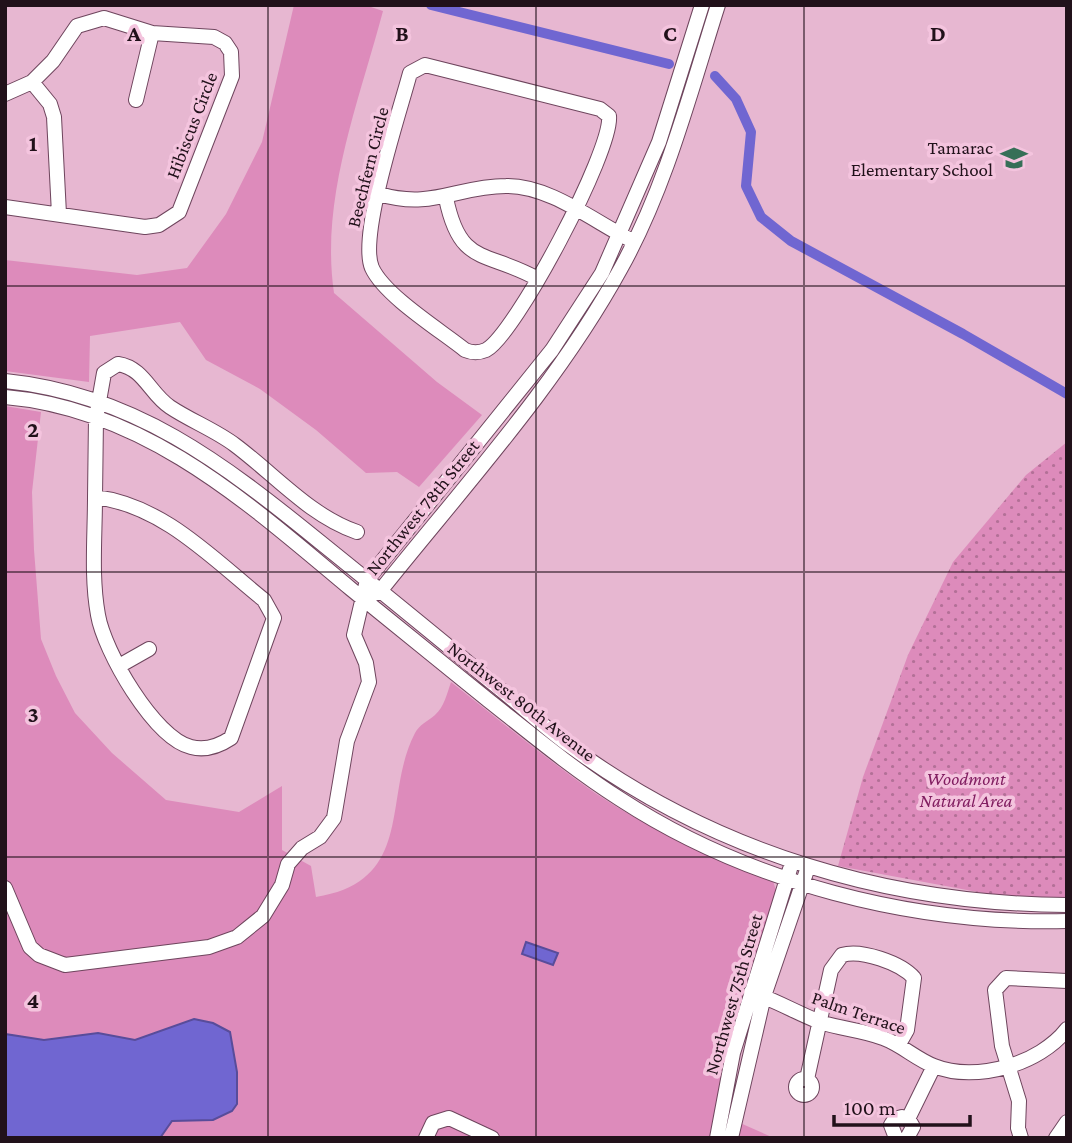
<svg xmlns="http://www.w3.org/2000/svg" width="1072" height="1143" viewBox="0 0 1072 1143" font-family="'Crimson Pro',serif">
<style>
.grass{fill:#dd8bbb}
.park{fill:url(#park-dots)}
.water{fill:#7066d1;stroke:#584c9a;stroke-width:2}
.lines{fill:none;stroke-linecap:round;stroke-linejoin:round}
.canal{stroke:#7066d1;stroke-width:10}
.minor-casing{stroke:#6e455d;stroke-width:16}
.minor{stroke:#fff;stroke-width:14}
.grid{fill:none;stroke:#21111a;stroke-width:2;stroke-opacity:0.55}
.labels{text-anchor:middle;stroke-width:7;stroke-linejoin:round;paint-order:stroke}
.street-label{font-size:19px;fill:#21111a;stroke:#f4c4de}
.poi-label{font-size:19px;fill:#21111a;stroke:#f4c4de;text-anchor:end}
.park-label{font-size:19px;font-style:italic;fill:#821e61;stroke:#f4c4de}
.grid-label{font-size:23px;text-anchor:middle;font-weight:bold;fill:#21111a;stroke:#f4c4de;stroke-width:7;stroke-linejoin:round;paint-order:stroke}
</style>
<defs>
<pattern id="park-dots" width="8" height="8" patternUnits="userSpaceOnUse" patternTransform="scale(1.75)"><rect width="8" height="8" fill="#dd8bbb"/><path d="M2 2h.1M6 6h.1" fill="none" stroke="#b37097" stroke-width="1.8" stroke-linecap="round"/></pattern>
</defs>
<rect width="100%" height="100%" fill="#e7b7d1"/>
<path class="grass" d="M294,5h71l18,6c-24,91 -63,187 -49,282l103,89 45,33 -63,72 -22,-15 -31,1 -50,-43 -56,-41 -54,-29 -26,-38 -90,14 -1,46 -84,-11v-111l132,15 50,-7 39,-54 36,-72z
M5,406l36,6 -9,80 2,58 7,89 15,37 19,37 37,40 54,47 73,12 43,-26v64l29,16 5,31c100,-16 66,-101 99,-164 4,-8 13,-12 20,-18 9,-8 12,-21 16,-33 47,37 94,76 144,111 55,37 117,63 178,88l5,15 -63,216 59,26h-769z"/>
<path class="park" d="M1067,442v457l-57,-1 -172,-32 25,-89 45,-122 45,-93 73,-87z"/>
<path class="water" d="M526,942l32,11 -5,12 -31,-11z
M194,1019l19,4 17,9 7,40v32l-5,7 -19,9 -41,1 -12,17h-155v-104l39,6 54,-7 37,7z"/>
<g class="lines">
<path class="canal" d="M431,5l238,59
M715,76l21,23 15,33 -5,54 15,31 30,24 172,93 104,60"/>
<defs>
<path id="minor" d="M425,65l175,44 9,7c4,34 -94,219 -123,234 -7,3 -14,3 -21,0 -25,-20 -80,-54 -93,-82 -14,-32 28,-157 38,-195z
M32,82l18,22 4,13 5,97
M5,94l27,-12 21,-21 24,-35 27,-8 48,15 62,4 11,6 6,9 1,24 -53,136 -20,13 -14,2 -140,-20
M136,100l16,-67
M379,194c53,16 78,-8 127,-8 42,-1 86,34 123,53
M446,198c14,69 40,52 92,81
M5,381c129,13 219,83 315,161 57,46 114,92 170,139 27,21 53,45 80,65 146,107 318,158 497,159
M5,397c140,12 243,106 346,192 45,37 92,74 137,111 43,34 85,69 132,99 129,84 293,126 447,122
M95,497c0,39 -4,80 3,118 6,36 56,123 93,132 15,4 28,-1 40,-9l43,-120 -10,-18c-51,-41 -101,-95 -169,-103l1,-79 8,-45 14,-9c26,4 32,30 52,43 21,14 45,23 65,38 39,29 75,71 122,87
M374,594l7,-4c83,-104 176,-205 240,-322 45,-81 69,-175 97,-263
M119,666l30,-17
M5,888l25,59 9,8 26,10 144,-18 28,-10 26,-21 19,-31 6,-21 14,-16 18,-11 14,-19 13,-77 22,-59 -3,-19 -12,-28 13,-55 185,-230 50,-77 57,-131 43,-137
M751,992c24,8 46,21 69,30 21,7 43,8 63,16 19,7 33,21 51,28 42,17 106,-2 133,-37
M796 1087a8 8 0 1 1 16 0a8 8 0 1 1-16 0Z
M807,1079l24,-109 11,-15c19,-6 59,8 72,23l-7,52 -8,14
M908,1119l26,-53
M426,1138l7,-15 16,-5 43,20
M717,1138l16,-85 57,-184
M731,1138l33,-142 42,-123
M896,1138l-5,-13 4,-6 7,-2 7,3 4,7 -6,11
M1021,1138l-3,-10 1,-27 -17,-55 -7,-56 11,-12 61,3
M1056,1138l11,-16"/>
</defs>
<use href="#minor" class="minor-casing"/>
<use href="#minor" class="minor"/>
</g>
<path class="grid" d="M268,5v1133M536,5v1133M804,5v1133M5,286h1062M5,572h1062M5,857h1062"/>
<defs>
<symbol id="school-bare" viewBox="-9 -9 18 18"><path d="M0-5L7-2L0 1L-7-2ZM-4 1L0 2.5L4 1V4Q0 6-4 4Z" fill="#366f57" stroke="#f4c4de" stroke-width="2.5" paint-order="stroke"/></symbol>
</defs>
<g fill-rule="evenodd">
<use href="#school-bare" x="995" y="139" width="38" height="38"/>
</g>
<g class="labels">
<g class="street-label">
<text transform="translate(191 125) rotate(-69)" y="7">Hibiscus Circle</text>
<text transform="translate(367 167) rotate(-76)" y="7">Beechfern Circle</text>
<text transform="translate(422 507) rotate(-51)" y="7">Northwest 78th Street</text>
<text transform="translate(522 701) rotate(38)" y="7">Northwest 80th Avenue</text>
<text transform="translate(733 994) rotate(-74)" y="7">Northwest 75th Street</text>
<text transform="translate(859 1012) rotate(19)" y="7">Palm Terrace</text>
</g>
<g class="poi-label">
<text x="993" y="154">Tamarac<tspan x="993" dy="22">Elementary School</tspan></text>
</g>
<g class="park-label">
<text x="966" y="785">Woodmont<tspan x="966" dy="22">Natural Area</tspan></text>
</g>
</g>
<g class="grid-label">
<text x="134" y="41">A</text>
<text x="402" y="41">B</text>
<text x="670" y="41">C</text>
<text x="938" y="41">D</text>
<text x="33" y="151">1</text>
<text x="33" y="437">2</text>
<text x="33" y="722">3</text>
<text x="33" y="1008">4</text>
</g>
<rect width="1072" height="1143" fill="none" stroke="#21111a" stroke-width="14"/>
<path d="M834 1115v10h136v-10" fill="none" stroke="#21111a" stroke-width="3.5"/>
<text x="844" y="1115" font-size="21" fill="#21111a" stroke="#f4c4de" stroke-width="5" paint-order="stroke">100 m</text>
</svg>
